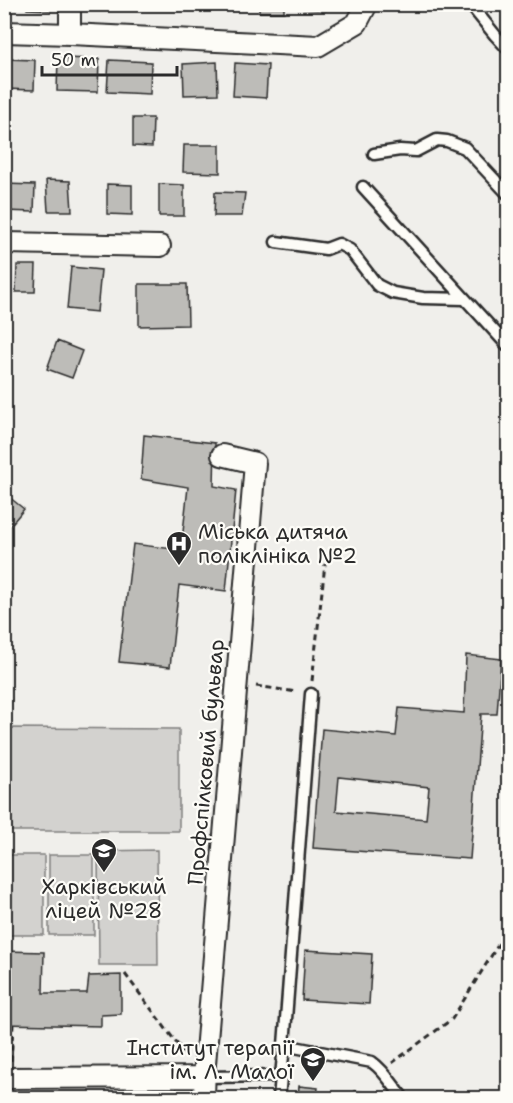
<svg xmlns="http://www.w3.org/2000/svg" width="513" height="1103" viewBox="0 0 513 1103" font-family="'Shantell Sans',sans-serif">
<style>
.garden{fill:#d3d2cf;stroke:#7f7e7d;stroke-width:1.5}
.building{fill:#bdbcb8;stroke:#2b2b2b;stroke-width:1.5;fill-rule:evenodd}
.lines{fill:none;stroke-linecap:round;stroke-linejoin:round}
.lane-casing{stroke:#2b2b2b;stroke-width:15}
.street-casing{stroke:#2b2b2b;stroke-width:24}
.path{stroke:#2b2b2b;stroke-width:3;stroke-dasharray:6 4.5;stroke-linecap:butt}
.lane{stroke:#fdfcf7;stroke-width:10}
.street{stroke:#fdfcf7;stroke-width:20}
.labels{text-anchor:middle;stroke-width:4.5;stroke-linejoin:round;paint-order:stroke}
.poi-label{font-size:21px;fill:#2b2b2b;stroke:#fdfcf7;text-anchor:start}
.street-label{font-size:21px;fill:#2b2b2b;stroke:#fdfcf7}
</style>
<rect width="100%" height="100%" fill="#f0efeb"/>
<filter id="ink" filterUnits="userSpaceOnUse"><feTurbulence type="fractalNoise" baseFrequency=".0167" numOctaves="2"/><feDisplacementMap in="SourceGraphic" scale="12" xChannelSelector="R" yChannelSelector="G"/><feConvolveMatrix kernelMatrix="1 2 1 2 8 2 1 2 1" color-interpolation-filters="sRGB"/></filter>
<g filter="url(#ink)">
<path class="garden" d="M5,728l174,1v102h-174z
M157,850l1,115h-59l-1,-114z
M4,855h40v80h-39z
M49,855h45v80h-45z"/>
<path class="building" d="M27,4h26l-1,6 -25,-1z
M259,4h25v8h-25z
M302,4h23l1,6 -23,-1z
M58,58l41,1 -1,33 -41,-1z
M4,59l31,1 -1,30 -30,-1z
M109,60l42,2 -1,32 -43,-2z
M217,62l1,32 -34,1 -1,-31z
M235,63l33,2 -2,33 -33,-2z
M133,118h20l-1,29 -19,-1z
M184,145h36v28l-37,-1z
M46,180l24,1 2,30h-24z
M4,184l31,1 -1,27 -30,-1z
M107,184l25,1v30l-25,-1z
M159,184l25,1v31h-25z
M215,192l30,1 -3,23h-28z
M17,265h19l-1,27h-19z
M4,266h4v30h-4z
M71,267l30,3 -4,42 -30,-3z
M139,284h48l1,41 -49,1z
M57,341l25,10 -10,27 -25,-9z
M144,435l71,8 -1,43 22,4 -10,101 -47,-6 -9,82 -51,-5 14,-118 48,6 7,-63 -47,-8z
M4,493l20,16 -20,24z
M466,655l35,4 -4,55h-16l-11,145 -157,-11 9,-119 74,7 3,-28 65,5zM339,777l90,10 -3,32 -90,-8z
M305,950l67,4 -3,50 -67,-4z
M4,951l40,1 -1,41h44l2,-17 32,-1v39l-20,1v11l-97,-2z
M299,1086l19,2 -1,10h-19z
M355,1091l20,2 -1,5h-19z"/>
<g class="lines">
<defs>
<path id="lane" d="M470,4l25,31 13,14
M374,154l26,-4 16,1 21,-11 10,1 18,7 43,46
M363,187l145,159
M276,242l50,7 13,-5 11,6 27,35 16,8 30,5 42,1
M311,694l-27,351 88,17c14,10 21,24 31,36
M204,1077l77,-1
M279,1098l5,-53"/>
<path id="street" d="M4,32l66,2 248,12 39,-23 10,-19
M70,34v-30
M4,243l156,3
M4,1078l200,-1
M204,1098l1,-34 50,-601 -33,-8"/>
</defs>
<use href="#lane" class="lane-casing"/>
<use href="#street" class="street-casing"/>
<path class="path" d="M312,681l13,-117
M256,686l41,6
M125,974l62,83
M11,1061l2,-36
M392,1063l60,-44 56,-90"/>
<use href="#lane" class="lane"/>
<use href="#street" class="street"/>
</g>
</g>
<defs>
<symbol id="hospital-pin" viewBox="-11 -11 22 30"><path d="M0 17L-7.5 6A9.5 9.5 0 1 1 7.5 6Z" fill="#2b2b2b" stroke="#fdfcf7"/><path d="M-5-5h3v3.5h4V-5h3V5h-3V1.5h-4V5h-3Z" fill="#fff"/></symbol>
<symbol id="school-pin" viewBox="-11 -11 22 30"><path d="M0 17L-7.5 6A9.5 9.5 0 1 1 7.5 6Z" fill="#2b2b2b" stroke="#fdfcf7"/><path d="M0-5L7-2L0 1L-7-2ZM-4 1L0 2.5L4 1V4Q0 6-4 4Z" fill="#fff"/></symbol>
<symbol id="university-pin" viewBox="-11 -11 22 30"><path d="M0 17L-7.5 6A9.5 9.5 0 1 1 7.5 6Z" fill="#2b2b2b" stroke="#fdfcf7"/><path d="M0-5L7-2L0 1L-7-2ZM-4 1L0 2.5L4 1V4Q0 6-4 4Z" fill="#fff"/></symbol>
</defs>
<g fill-rule="evenodd">
<use href="#hospital-pin" x="164" y="529" width="30" height="40"/>
<use href="#school-pin" x="89" y="836" width="30" height="40"/>
<use href="#university-pin" x="298" y="1045" width="30" height="40"/>
</g>
<g class="labels">
<g class="poi-label">
<text x="198" y="539">Міська дитяча<tspan x="198" dy="24">поліклініка №2</tspan></text>
<text x="104" y="894" text-anchor="middle">Харківський<tspan x="104" dy="24">ліцей №28</tspan></text>
<text x="294" y="1055" text-anchor="end">Інститут терапії<tspan x="294" dy="24">ім. Л. Малої</tspan></text>
</g>
<g class="street-label">
<text transform="translate(206 762) rotate(-85)" y="7">Профспілковий бульвар</text>
</g>
</g>
<rect width="513" height="1103" fill="none" stroke="#fdfcf7" stroke-width="24"/>
<rect x="12" y="12" width="489" height="1079" fill="none" stroke="#2b2b2b" stroke-width="2" filter="url(#ink)"/>
<path d="M42 66v9h135v-9" fill="none" stroke="#2b2b2b" stroke-width="3"/>
<text x="51" y="66" font-size="18" fill="#2b2b2b" stroke="#fdfcf7" stroke-width="4.5" paint-order="stroke">50 m</text>
</svg>
